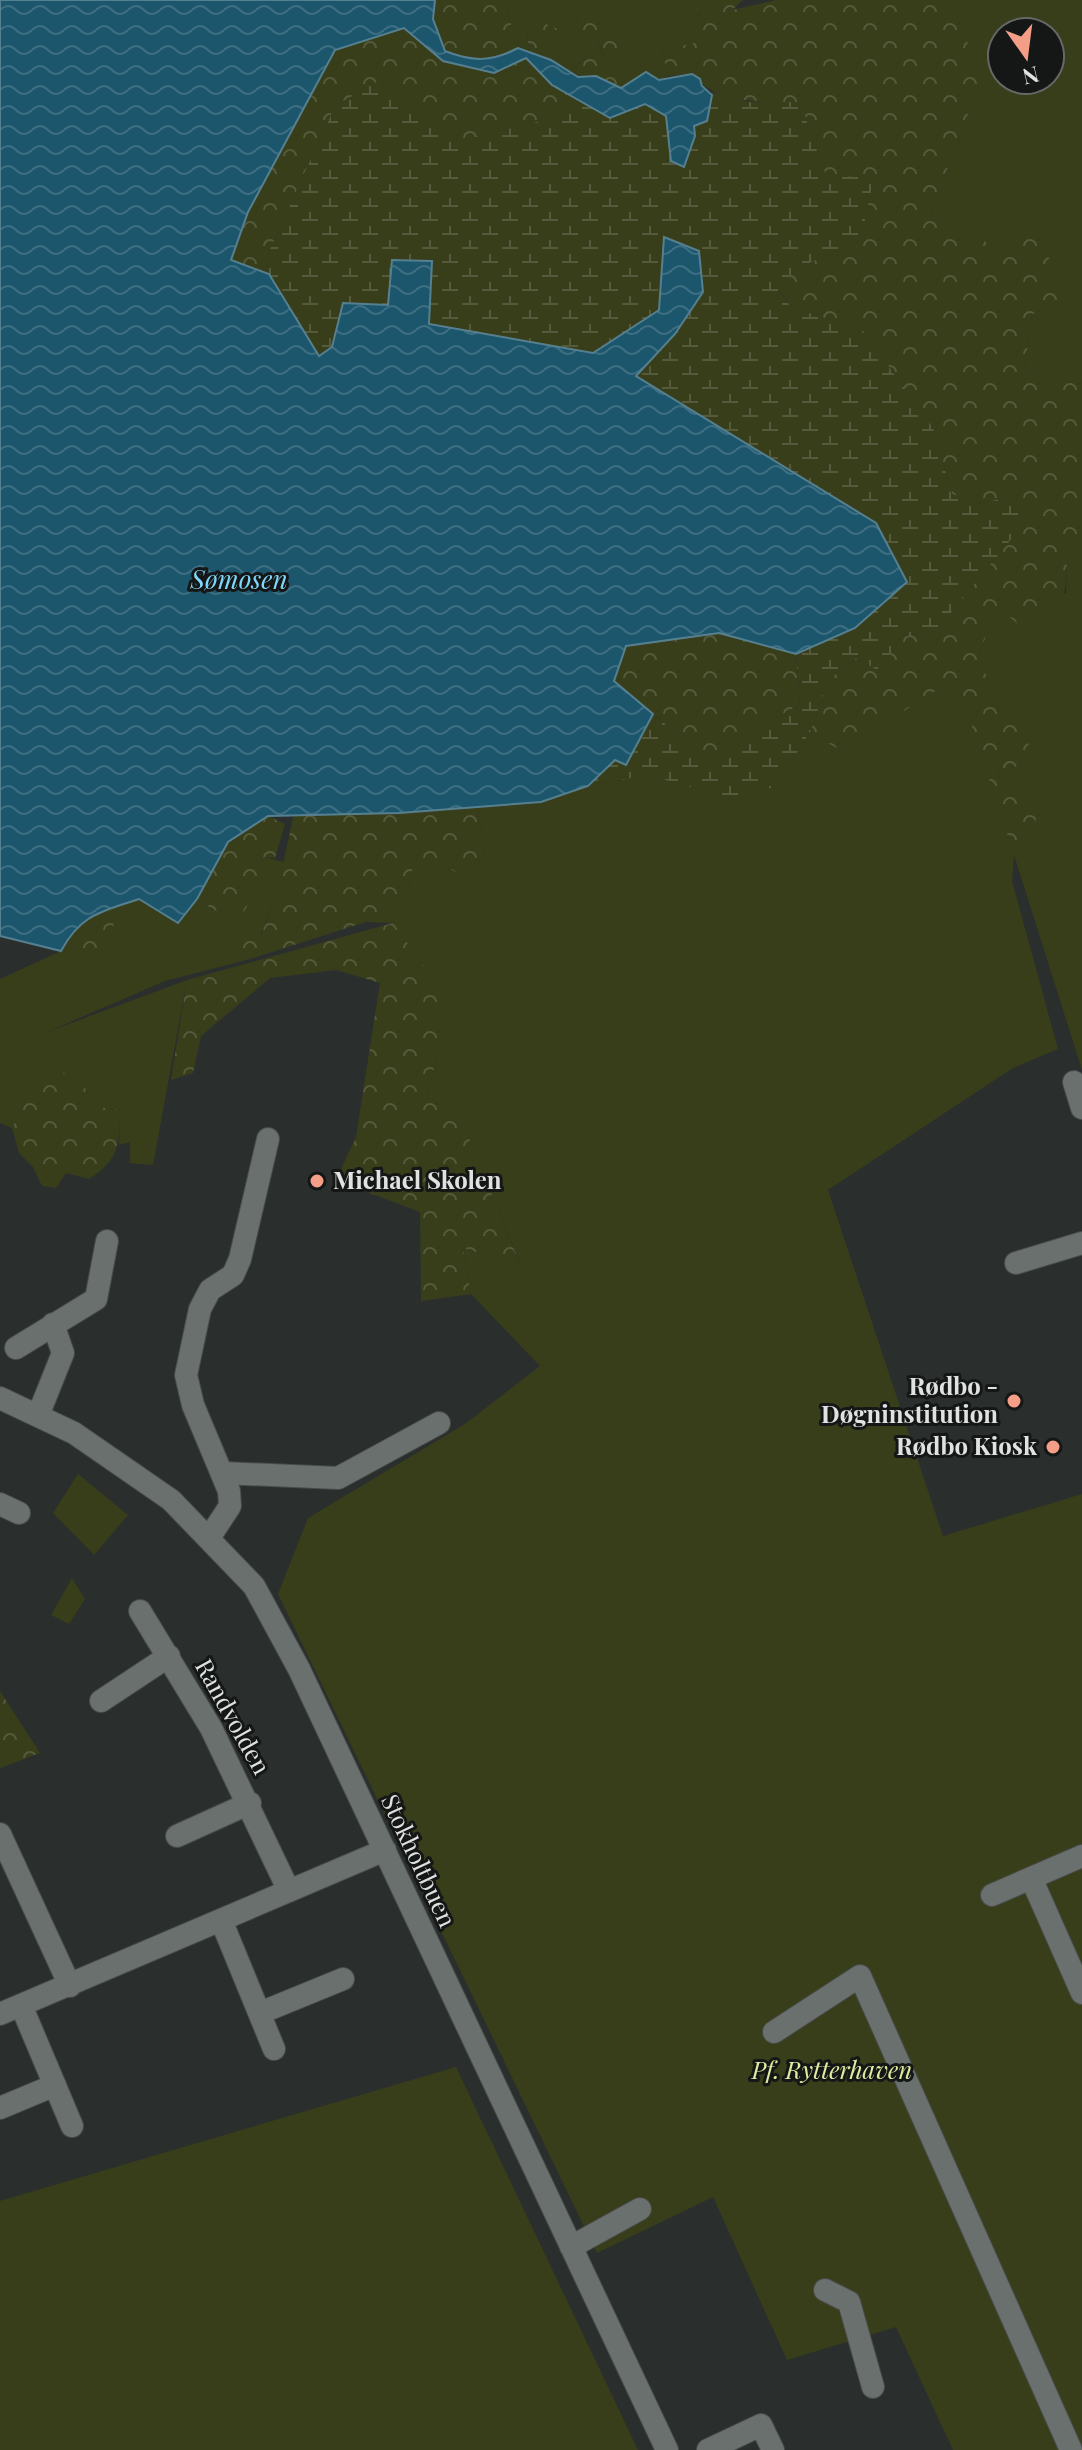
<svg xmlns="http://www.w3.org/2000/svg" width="1082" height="2450" viewBox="0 0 1082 2450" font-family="'Playfair Display',serif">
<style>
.green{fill:#383e1a;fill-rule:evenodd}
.forest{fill:url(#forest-crowns)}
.wetland{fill:url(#wetland-marsh)}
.water{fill:url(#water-waves);stroke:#568090;stroke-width:2}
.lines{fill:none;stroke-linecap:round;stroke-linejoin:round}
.minor-casing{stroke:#484c4b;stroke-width:24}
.minor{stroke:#6a706d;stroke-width:22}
.poi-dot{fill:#f49e88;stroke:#141716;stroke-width:3}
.labels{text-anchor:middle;stroke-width:6;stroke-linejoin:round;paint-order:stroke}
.poi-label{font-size:24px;font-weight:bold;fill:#dfe2e1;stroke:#141716;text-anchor:end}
.street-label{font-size:24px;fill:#dfe2e1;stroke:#141716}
.park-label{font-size:24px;font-style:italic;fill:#deeda1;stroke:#141716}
.water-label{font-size:26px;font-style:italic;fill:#80d7fc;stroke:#141716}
</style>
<defs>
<pattern id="forest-crowns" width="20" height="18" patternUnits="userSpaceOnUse" patternTransform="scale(2)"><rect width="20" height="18" fill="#383e1a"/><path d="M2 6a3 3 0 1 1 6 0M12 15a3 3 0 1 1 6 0" fill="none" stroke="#545a3b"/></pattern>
<pattern id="wetland-marsh" width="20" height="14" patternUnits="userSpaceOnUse" patternTransform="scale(2)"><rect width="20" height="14" fill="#383e1a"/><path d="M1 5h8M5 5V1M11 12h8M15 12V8" fill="none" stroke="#545a3b"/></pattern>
<pattern id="water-waves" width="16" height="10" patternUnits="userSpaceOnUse" patternTransform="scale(2)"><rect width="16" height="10" fill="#1c566d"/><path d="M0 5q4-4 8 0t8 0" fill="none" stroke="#3d6e82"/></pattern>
</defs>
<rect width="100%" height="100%" fill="#2a2f2d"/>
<path class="green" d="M504,0h188l10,23 -3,20 -38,7 8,26 -10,4 -8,-18 -15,7 -18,-4 -9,-27 -20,-30 -13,11 5,14 17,8 6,16 -15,-2 -19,18 -19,-13 12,-18 -36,-9 2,19 -11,-4z
M950,0h132v384l-58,-11 8,-59 -3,-91 -32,24 -67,-32 52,-138zM1002,32h48v48h-48z
M1082,550v520l-68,-215 -2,26 46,168 -45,19 -185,122 115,346 139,-42v956h-129l-57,-123 -109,33 -74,-163 -116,56 -319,-659 30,-76 157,-94 75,-58 -69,-72 -8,-46 58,17 -59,-143 -35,-26 11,-44 -45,-129 -27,-1 43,-35 5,-26 25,1 23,14 23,-23 -8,-46 64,-5 47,-16 61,-11 89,26 38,-15 34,-54 31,19 115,-73 57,173 26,-65 -37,4 -4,-20 36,-8 -34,-49 -21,-58 18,-50 69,-12 1,-41z
M264,857l20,5 -8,35 -16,39 -30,13 17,11 -82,21 -118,51 140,-52 -34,185 -23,-2v-21l-11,3 1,-35 -27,-4 -9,-21 -52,1 -20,42 -12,-5v-144l61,-28 22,14 30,-44 -14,-8 40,-14 38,24 20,-24 17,11 34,-9 10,-11v-26z
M78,1474l50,41 -34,40 -41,-42z
M72,1578l13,21 -16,25 -18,-9z
M456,2067l182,383h-638v-249z"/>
<path class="forest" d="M435,0h69l14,48c-27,14 -45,13 -73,3l-12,-32z
M692,0h51l-11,10 44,-10h174l32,77 -52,138 67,32 32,-25 43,78 -40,14 -8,59 58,11v166l-15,2c-1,52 0,53 -48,73l-22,-19 -18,49 21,58 21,5 13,45 -36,7 4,20 37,-4 -6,61 -20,5 -57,-174 -115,73 -31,-19 19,-53 27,-21 23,13 24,-35 33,-5 79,-135 -38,8 -25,-10 -19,-66 -70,-97 -72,-24 -12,-17 15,-20 67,-31 -35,-63 -26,-74c-38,0 -83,3 -108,-28l-23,2 -8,-26 38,-8 3,-19z
M589,8l18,10 2,20 16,10 -7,17 18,4 15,-8 8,19 -16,-7 -2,5 -20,10 -25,-12 -18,1 -8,-4 19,-18 15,1 -6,-15 -17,-7 -5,-15z
M541,22l17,7 5,13 -12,18 -22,-8 -2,-20z
M405,27l38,34 51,12 32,-15 26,27 14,7 -12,26 -91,23 -83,-60 -45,25 -69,152 3,16 -38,-14 17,-48 87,-162z
M719,633l77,21 4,50 -93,55 -93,-78 12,-35z
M477,807l8,46 -23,23 -22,-13 3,11 -14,4 -15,-16 -5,25 -43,35 -119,38 -17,-11 22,-21 9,7 15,-38 18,-84h105z
M268,816l17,8 -10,34 -11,-1 -6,7v26l-17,26 -27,-6 -17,-11 31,-57z
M99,913l14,8 3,22 -33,23 -22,-15 12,-23z
M393,923l45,62v67l-11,44 35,25 59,145 -58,-18 8,46 -50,7 -1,-89 -84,-32 20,-43 24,-154 -44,-13 -66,8 -69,58 -8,37 -22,7 16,-100z
M59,1070l25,15 9,21 27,4c-1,35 0,49 -31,69l-23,-6 -10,15 -14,-2 -9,-19 -14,-14 -7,-25 20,-42z
M0,1691l40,62 -40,15z"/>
<path class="wetland" d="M380,80l83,60 91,-22 12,-26 44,26 35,-14 22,12 4,45 13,5 11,-30 -1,-10 18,-34 37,10h51l26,74 48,1 -13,62 -67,31 -15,21 12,16 72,24 70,97 19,66 25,10 38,-8 15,20 -94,115 -33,5 -24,35 -23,-13 -27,21 -19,53 -34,54 -38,15 -89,-26 -61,11 27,-26 11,5 27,-51 54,45 93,-55 -4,-50 59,-26 21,-105 -240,-147 39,-42 28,-42 -4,-41 -35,-13 -5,72 -66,43 -164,-29 -36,-64 -5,46 -45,-3 -11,44 -13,10 -50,-83 -3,-16 69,-152z"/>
<path class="water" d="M0,0h435l-2,19 12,32c28,11 46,11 73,-3l33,12 27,17 18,-1 25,12 25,-16 13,8 33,-6 8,5 2,7 10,9 -5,26 -13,5 1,10 -11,31 -13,-6 -5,-45 -21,-12 -35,14 -58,-33 -26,-27 -32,15 -51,-12 -39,-33 -69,22 -87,162 -17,48 38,14 50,82 13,-9 11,-44 45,2 4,-45 40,1 -3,63 164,29 66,-43 5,-73 35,14 4,41 -28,42 -39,42 240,147 31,59 -52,46 -59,26 -77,-21 -93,13 -12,35 39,33 -27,51 -11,-5 -27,26 -47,16 -142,11 -131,3 -40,26 -31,57 -19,24 -39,-24c-38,13 -58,15 -78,52l-61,-15z"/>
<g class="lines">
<defs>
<path id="minor" d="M1074,1082l8,26
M1016,1263l66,-20
M16,1348l80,-49 11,-58
M0,1398l74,35 97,67 83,86 45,83 368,781
M39,1413l24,-60 -10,-29
M224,1473l114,5 101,-55
M0,1504l19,9
M209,1538l21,-32 -1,-15 -36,-86 -7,-30 14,-66 10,-19 23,-15 7,-16 28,-120
M140,1611l71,117 78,163
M101,1701l68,-45
M0,1834l70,152
M177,1836l73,-33
M1032,1880l50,113
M992,1895l90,-39
M221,1920l53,129
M21,2005l51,121
M260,2013l83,-34
M0,2014l385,-164
M774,2032l86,-56 211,474
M0,2108l55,-23
M571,2247l69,-38
M825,2290l24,12 24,85
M708,2450l53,-25 12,25"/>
</defs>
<use href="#minor" class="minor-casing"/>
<use href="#minor" class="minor"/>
</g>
<g class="poi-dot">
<circle cx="317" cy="1181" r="8"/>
<circle cx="1014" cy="1401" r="8"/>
<circle cx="1053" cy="1447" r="8"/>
</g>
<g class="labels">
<g class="poi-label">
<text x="333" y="1189" text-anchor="start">Michael Skolen</text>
<text x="998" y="1395">Rødbo -<tspan x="998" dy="28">Døgninstitution</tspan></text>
<text x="1037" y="1455">Rødbo Kiosk</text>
</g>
<g class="street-label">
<text transform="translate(232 1717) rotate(61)" y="8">Randvolden</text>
<text transform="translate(418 1861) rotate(65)" y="8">Stokholtbuen</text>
</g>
<g class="park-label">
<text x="832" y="2079">Pf. Rytterhaven</text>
</g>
<g class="water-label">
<text x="239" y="589">Sømosen</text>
</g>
</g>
<g transform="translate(1026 56) rotate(166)"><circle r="38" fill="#141716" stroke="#656867" stroke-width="2"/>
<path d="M0-6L14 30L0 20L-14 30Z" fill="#f49e88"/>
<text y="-12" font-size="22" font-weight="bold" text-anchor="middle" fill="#dfe2e1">N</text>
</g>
</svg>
